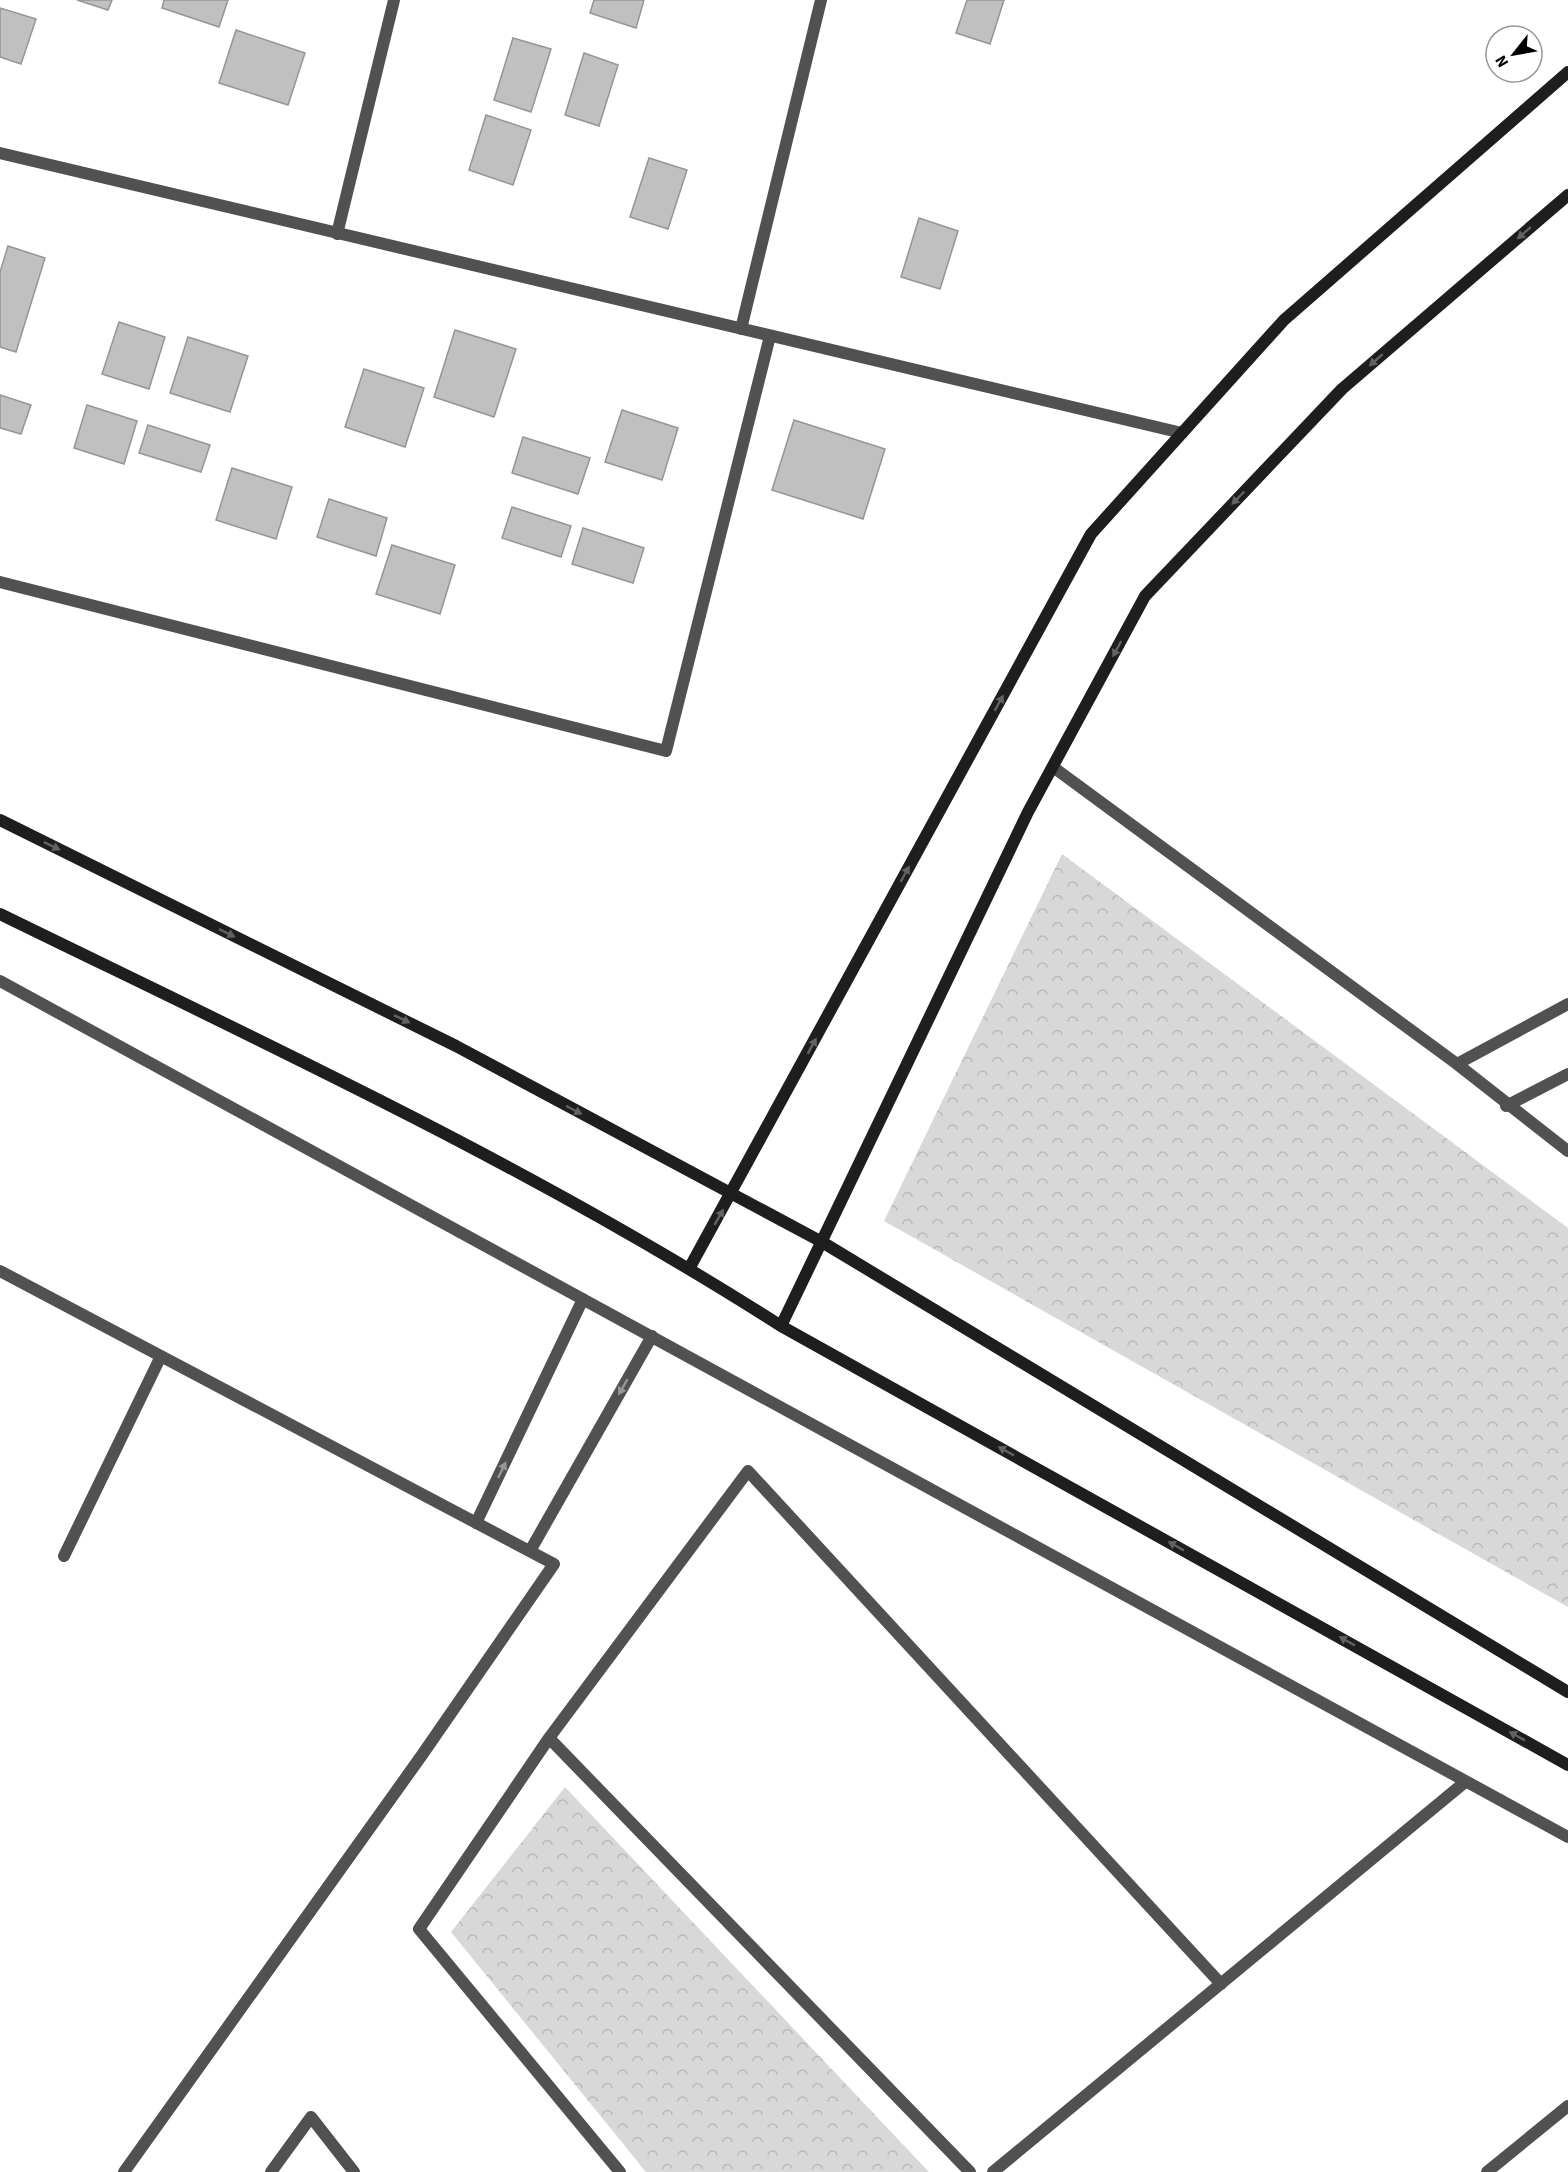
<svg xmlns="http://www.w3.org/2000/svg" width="1568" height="2172" viewBox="0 0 1568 2172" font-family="'Source Sans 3',sans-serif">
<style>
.park{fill:url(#park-crowns)}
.building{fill:#c0c0c0;stroke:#959595;stroke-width:1.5}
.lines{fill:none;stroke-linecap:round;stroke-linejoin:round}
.lane{stroke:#515151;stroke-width:12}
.street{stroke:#515151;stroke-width:12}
.secondary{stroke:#1e1e1e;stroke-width:12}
.oneway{fill:#626262}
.oneway2{fill:#979797}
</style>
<defs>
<pattern id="park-crowns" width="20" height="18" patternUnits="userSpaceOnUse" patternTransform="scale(1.5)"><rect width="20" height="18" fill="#d8d8d8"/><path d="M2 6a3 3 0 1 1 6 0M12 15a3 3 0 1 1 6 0" fill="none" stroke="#b8b8b8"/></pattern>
</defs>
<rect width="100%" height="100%" fill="#fff"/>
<path class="park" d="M1062,854l506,374v379l-684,-386z
M565,1787l364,385h-283l-195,-240z"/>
<path class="building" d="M77,0h35l-4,10z
M164,0h64l-9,27 -57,-19z
M594,0h50l-8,28 -46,-15z
M967,0h37l-14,44 -34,-11z
M0,8l36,11 -15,45 -21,-7z
M236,30l69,23 -17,52 -69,-22z
M513,38l38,11 -20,63 -37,-12z
M584,53l34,12 -19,61 -34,-11z
M486,115l45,15 -18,55 -44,-15z
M649,158l38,12 -19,59 -38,-12z
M919,218l39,13 -18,58 -39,-12z
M8,246l37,12 -29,94 -16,-5v-75z
M119,322l46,15 -16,52 -47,-15z
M455,330l61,19 -22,68 -60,-20z
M188,337l60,19 -18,56 -60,-19z
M364,369l60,19 -19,59 -60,-20z
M0,395l31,10 -10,29 -21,-6z
M87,405l50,16 -13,43 -50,-16z
M622,410l56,18 -16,52 -57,-18z
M794,420l91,29 -22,70 -91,-29z
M148,425l62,20 -9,27 -62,-19z
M523,437l67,21 -12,36 -66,-21z
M232,468l60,19 -16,52 -60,-19z
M329,499l58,19 -11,38 -59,-19z
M512,507l59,19 -10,31 -59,-19z
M583,528l61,20 -11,35 -61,-19z
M392,545l63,20 -15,49 -64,-20z"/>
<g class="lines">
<path class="lane" d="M1457,1064l111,-60
M1506,1106l62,-32
M549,1738l421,434
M271,2172l40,-55 43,55
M620,2172l-201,-243 130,-191 199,-267 473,513
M993,2172l472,-390
M1487,2172l81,-66"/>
<path class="street" d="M0,153l1182,280
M337,234l57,-234
M741,329l80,-329
M0,582l666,169 104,-415
M1053,767l404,297 111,87
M0,981l1568,856
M0,1271l554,293 -132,191 -298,417
M476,1523l107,-224
M530,1551l122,-215
M64,1556l97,-200"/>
<path class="secondary" d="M0,820l456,226 366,196 746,450
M0,914c264,129 533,253 781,412l787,439
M690,1267l401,-733 193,-214 284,-248
M781,1326l247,-514 117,-216 197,-207 226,-194"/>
</g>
<defs><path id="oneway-solid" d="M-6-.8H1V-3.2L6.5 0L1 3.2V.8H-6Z" transform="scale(1.5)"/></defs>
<g class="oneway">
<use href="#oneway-solid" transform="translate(1524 233) rotate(139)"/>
<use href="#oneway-solid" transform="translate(1376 360) rotate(139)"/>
<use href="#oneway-solid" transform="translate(1238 498) rotate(134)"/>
<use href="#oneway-solid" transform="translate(1117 649) rotate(118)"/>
<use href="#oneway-solid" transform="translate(999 703) rotate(-61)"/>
<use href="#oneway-solid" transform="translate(52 846) rotate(26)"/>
<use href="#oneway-solid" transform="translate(905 874) rotate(-61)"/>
<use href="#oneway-solid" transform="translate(227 933) rotate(26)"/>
<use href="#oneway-solid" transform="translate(402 1019) rotate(26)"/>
<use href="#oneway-solid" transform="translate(812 1046) rotate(-61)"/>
<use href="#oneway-solid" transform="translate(574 1110) rotate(28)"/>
<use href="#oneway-solid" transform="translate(719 1217) rotate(-60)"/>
<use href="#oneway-solid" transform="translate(1006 1451) rotate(-151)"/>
<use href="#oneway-solid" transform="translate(1176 1546) rotate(-151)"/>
<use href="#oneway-solid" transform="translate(1347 1641) rotate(-151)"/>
<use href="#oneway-solid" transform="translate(1517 1736) rotate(-151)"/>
</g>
<g class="oneway2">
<use href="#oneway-solid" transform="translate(623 1387) rotate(120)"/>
<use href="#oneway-solid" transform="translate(502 1470) rotate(-64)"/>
</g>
<g transform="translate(1514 54) rotate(239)"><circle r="28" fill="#ffffff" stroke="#999999" stroke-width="1.5"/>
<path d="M0-4.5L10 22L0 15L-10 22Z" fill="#000000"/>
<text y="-9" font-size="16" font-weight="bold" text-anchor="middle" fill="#000000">N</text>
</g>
</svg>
